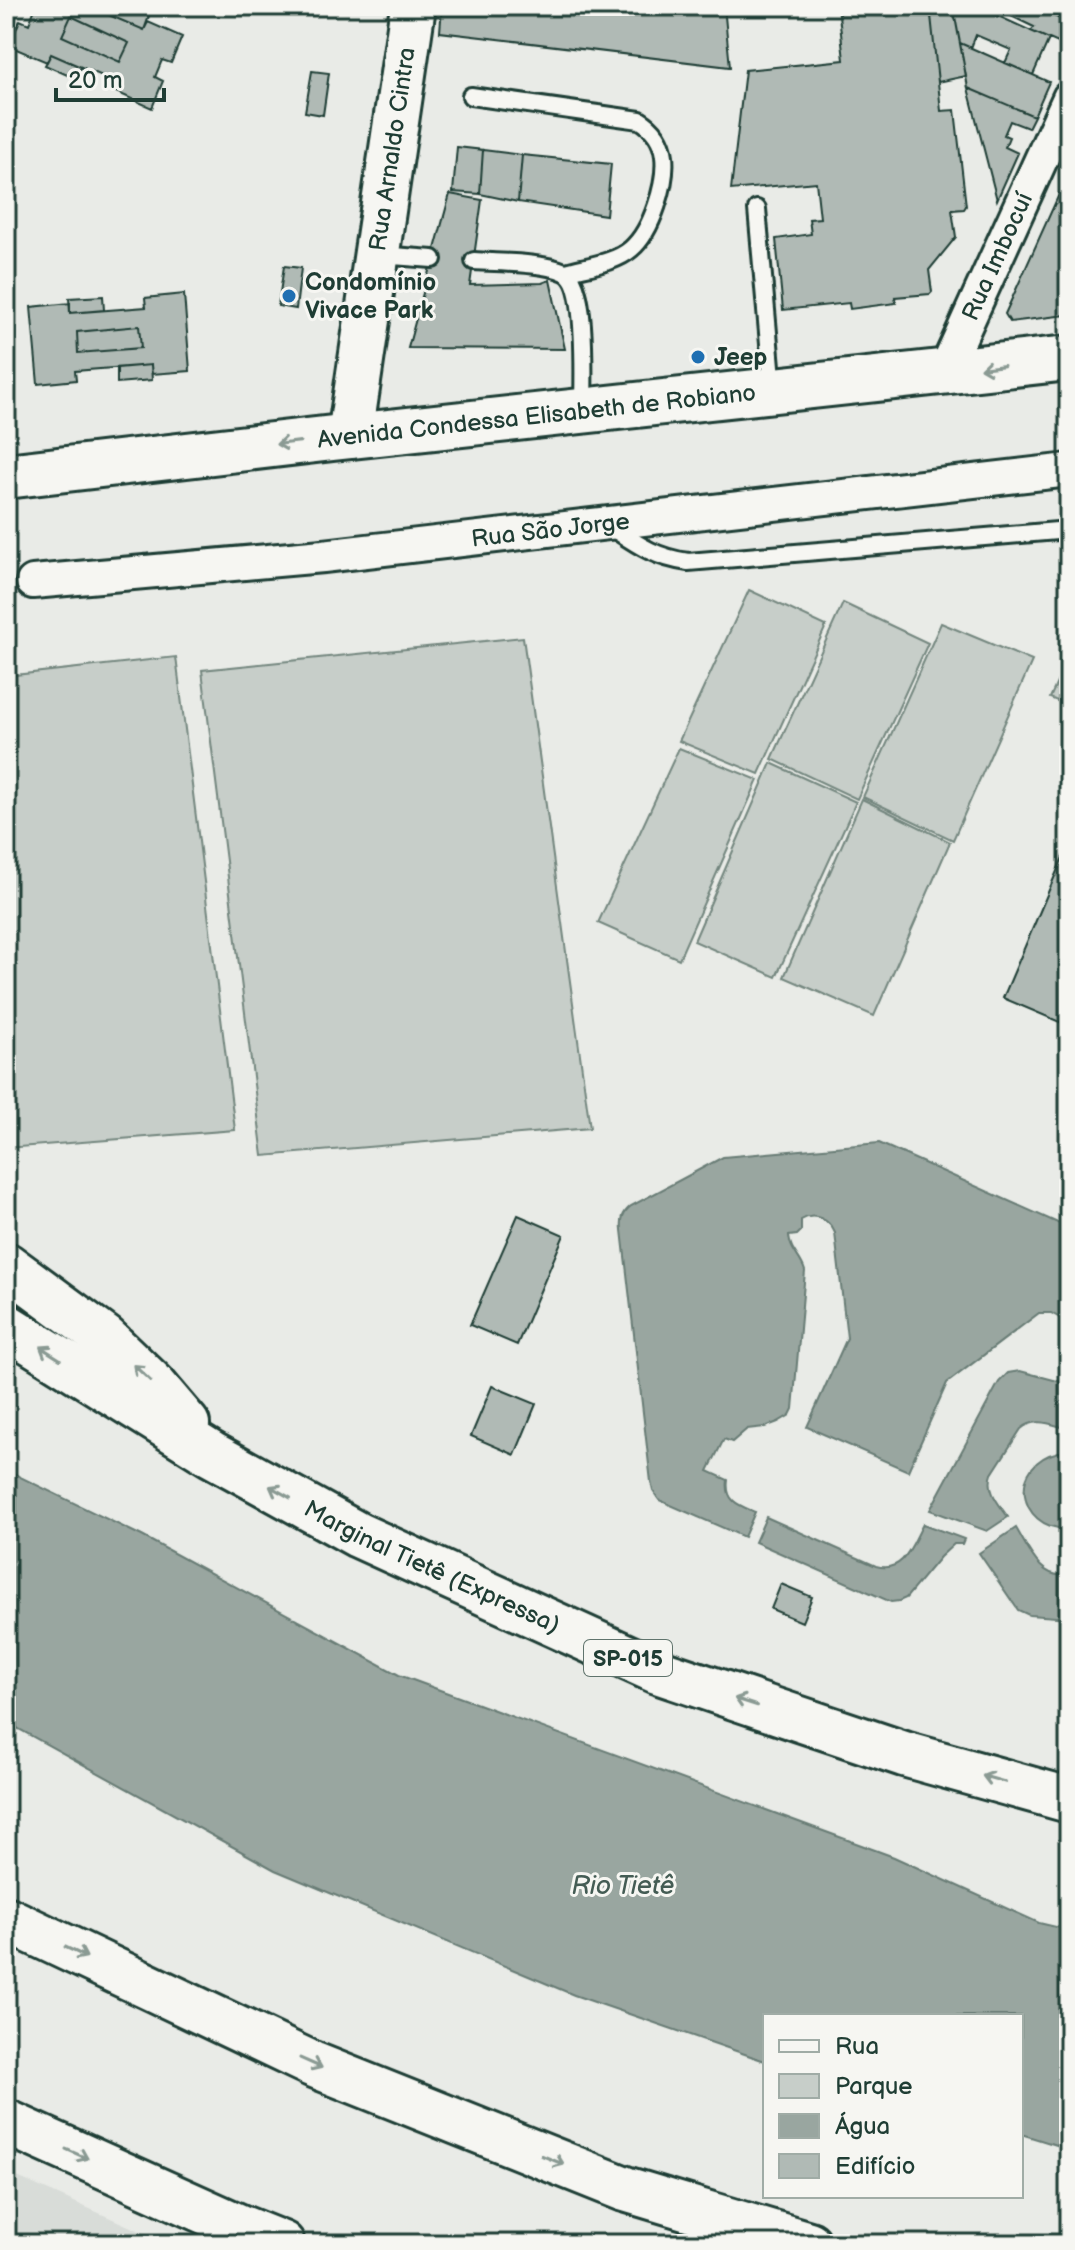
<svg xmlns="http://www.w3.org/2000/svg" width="1075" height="2250" viewBox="0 0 1075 2250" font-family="'Balsamiq Sans',sans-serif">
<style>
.built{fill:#d8dcd8}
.green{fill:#c7cec9;stroke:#73867e;stroke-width:2}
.water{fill:#99a6a0;stroke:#687c75;stroke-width:2}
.building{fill:#b0bab5;stroke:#1f3d34;stroke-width:2}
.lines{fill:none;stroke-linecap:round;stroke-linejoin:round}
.lane-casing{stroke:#1f3d34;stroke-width:22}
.street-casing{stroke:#1f3d34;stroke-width:38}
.secondary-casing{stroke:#1f3d34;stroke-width:50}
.highway-casing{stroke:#1f3d34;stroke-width:50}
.lane{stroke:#f6f6f2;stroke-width:16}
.street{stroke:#f6f6f2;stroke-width:32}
.secondary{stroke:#f6f6f2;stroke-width:44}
.highway{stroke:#f6f6f2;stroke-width:44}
.oneway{stroke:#8a9a93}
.poi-dot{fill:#1f6fb2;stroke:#f6f6f2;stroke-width:3}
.labels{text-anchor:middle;stroke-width:6;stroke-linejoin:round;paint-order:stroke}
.shield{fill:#f6f6f2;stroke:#60746d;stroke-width:2}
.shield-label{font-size:22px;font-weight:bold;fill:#1f3d34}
.street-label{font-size:24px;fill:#1f3d34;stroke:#f6f6f2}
.poi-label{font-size:24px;font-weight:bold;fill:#1f3d34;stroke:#f6f6f2;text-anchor:start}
.water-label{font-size:26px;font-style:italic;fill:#445c54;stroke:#f6f6f2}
</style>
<rect width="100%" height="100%" fill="#e9ebe7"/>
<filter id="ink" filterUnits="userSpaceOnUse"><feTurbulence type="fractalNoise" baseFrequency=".0125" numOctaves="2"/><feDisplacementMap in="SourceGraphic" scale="16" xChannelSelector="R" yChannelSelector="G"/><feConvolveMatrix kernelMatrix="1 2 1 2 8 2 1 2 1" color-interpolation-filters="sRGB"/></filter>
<g filter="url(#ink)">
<path class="built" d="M6,2172l159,70 5,2h-164z"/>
<path class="green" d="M749,590l77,36 -67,148 -80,-33z
M843,603l85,40 -71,156 -85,-40z
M941,623l91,38 -79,179 -90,-43z
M523,637l67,491 -327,28 -61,-486z
M1069,656v50l-19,-8z
M176,657l59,473 -229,18v-472z
M679,748l79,32 -79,179 -81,-36z
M771,763l85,39 -80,175 -82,-36z
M862,799l88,43 -76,174 -90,-39z"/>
<path class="water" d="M879,1143l190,85v95l-18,-10h-12l-92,70 -39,88 -101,-44 40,-89 -12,-105c-6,-14 -21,-21 -34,-13v11l-4,4 -8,1c1,15 12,21 16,35l-12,138 -3,6 -12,7 -13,5 -18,2 -15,13 -8,-3 -16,32 20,9c-3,21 10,25 27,32l-11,25 -85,-37 -6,-9 -2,-9 -29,-252c-1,-10 0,-17 9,-24l92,-49z
M1020,1371l49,13v45c-17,-4 -33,-13 -48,0l-29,45c-6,17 7,30 16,43l-21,14 -57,-21 69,-128 9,-9z
M1059,1452h10l-1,77c-52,0 -60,-66 -9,-77z
M6,1468l14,9 122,59 257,139 495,182 145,66 30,7v219l-48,-15v-118h-256v45l-191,-66 -299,-125 -269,-148z
M766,1517l110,49c28,8 36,-22 47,-42l41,15 -2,5h-8l-14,13 -34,41 -7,3 -8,1 -136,-60z
M1016,1528c12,20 25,54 53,46v44l-40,-3 -11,-5 -39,-57z"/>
<path class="building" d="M36,6h52l56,24 4,-8 34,15 -11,26 -9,-3 -7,17 8,4 -11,27 -36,-16 3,-9 -68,-29 -4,8 -38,-16 11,-26 9,4z
M116,6h12l21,10 -5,14 -33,-14z
M442,6h282l6,61 -290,-35z
M838,6h92l11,105 14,-1 11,96 -2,3 -12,1 4,27 -27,33 3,22 -2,2 -35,3 1,6 -46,6 -1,-6 -66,7 -7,-71 35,-5 -2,-15 11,-1 -4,-36 -85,8 14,-120 99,-10z
M930,6h23l13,70 -28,6z
M953,6h23l73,33 -16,36 -28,-12 6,-13 -35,-15 -5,13 -11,-5z
M990,6h68l-4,10 15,7v14l-4,9 -34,-15 3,-4z
M71,16l58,27 -9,19 -58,-26z
M960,43l89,39 -15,34 -66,-28z
M51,54l30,13 -5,12 -31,-14z
M312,71l17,2 -6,42 -18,-3z
M968,88l66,28 -6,12 -18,-7 -6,14 5,2 -4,10 13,6 -21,47z
M457,147l26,3 -3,44 -27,-2z
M483,150l39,5 -4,47 -38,-8z
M522,155l89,9 -5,51 -88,-13z
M1065,181l4,2v126l-3,6 -56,7 -5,-8z
M450,194l32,6 -12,85 72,-2 8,-3 15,69 -157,-1z
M284,266l17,2 -5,41 -18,-3z
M184,294l6,77 -38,3 -1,-9 -76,6 1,9 -38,4 -7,-77 39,-4v10l76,-6 -1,-9z
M103,296l1,14 -34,3 -1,-15z
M139,326l2,22 -63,5 -1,-21z
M151,365l1,15 -35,3v-15z
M1069,843v183l-66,-28z
M518,1215l46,20 -47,110 -47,-20z
M492,1386l44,18 -21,51 -44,-19z
M781,1584l31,13 -10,25 -31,-13z"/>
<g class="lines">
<defs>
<path id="lane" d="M471,96l169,24c13,8 22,20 24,36 3,27 -12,75 -33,93 -16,14 -44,17 -65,23
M757,209l16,180
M379,255l54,4
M474,261c25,2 69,1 91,11 23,11 18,112 18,137
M608,525c29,19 45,32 80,37l381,-32"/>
<g id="street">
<path id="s1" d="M944,373l125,-275"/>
<path id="s2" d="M33,582l290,-26 746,-86"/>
</g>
<g id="secondary">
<path id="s3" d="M350,436l63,-430"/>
</g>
<g id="highway">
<path id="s4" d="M6,476l327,-38 736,-80"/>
<path d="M6,1265l99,73 48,46 34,40"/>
<path id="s5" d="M6,1326l205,128 147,81 299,136 247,83 165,46"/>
<path d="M6,1919l306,145 313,125 184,55"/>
<path d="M6,2122l236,106 40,16"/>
</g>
</defs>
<use href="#lane" class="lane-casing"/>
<use href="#street" class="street-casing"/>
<use href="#secondary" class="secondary-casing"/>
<use href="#highway" class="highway-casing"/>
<use href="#lane" class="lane"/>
<use href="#street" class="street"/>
<use href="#secondary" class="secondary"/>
<use href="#highway" class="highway"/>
</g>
<defs><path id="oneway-shaft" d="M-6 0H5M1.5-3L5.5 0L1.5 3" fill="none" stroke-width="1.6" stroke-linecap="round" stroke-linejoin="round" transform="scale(2)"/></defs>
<g class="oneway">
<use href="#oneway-shaft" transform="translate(992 367) rotate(173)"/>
<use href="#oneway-shaft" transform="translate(288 443) rotate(173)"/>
<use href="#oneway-shaft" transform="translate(50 1353) rotate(-148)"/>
<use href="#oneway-shaft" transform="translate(142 1373) rotate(-137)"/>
<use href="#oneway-shaft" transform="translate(280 1492) rotate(-151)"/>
<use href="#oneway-shaft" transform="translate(746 1702) rotate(-162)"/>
<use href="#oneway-shaft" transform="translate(994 1779) rotate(-164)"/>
<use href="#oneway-shaft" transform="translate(76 1952) rotate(25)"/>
<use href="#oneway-shaft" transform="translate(311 2063) rotate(24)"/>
<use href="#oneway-shaft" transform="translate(77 2154) rotate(24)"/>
<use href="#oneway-shaft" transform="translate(553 2160) rotate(22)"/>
</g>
</g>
<g class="poi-dot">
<circle cx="289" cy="296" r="8"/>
<circle cx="698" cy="357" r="8"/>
</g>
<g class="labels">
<rect class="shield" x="584" y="1640" width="88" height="36" rx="6"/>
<g class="shield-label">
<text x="628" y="1666">SP-015</text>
</g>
<g class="street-label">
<text dy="8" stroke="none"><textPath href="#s3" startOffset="290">Rua Arnaldo Cintra</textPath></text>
<text dy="8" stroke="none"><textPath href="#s1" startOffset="128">Rua Imbocuí</textPath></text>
<text dy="8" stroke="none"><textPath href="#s4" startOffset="534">Avenida Condessa Elisabeth de Robiano</textPath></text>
<text dy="8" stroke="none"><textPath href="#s2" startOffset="520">Rua São Jorge</textPath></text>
<text dy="8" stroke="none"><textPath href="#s5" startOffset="490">Marginal Tietê (Expressa)</textPath></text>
</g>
<g class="poi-label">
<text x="305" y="290">Condomínio<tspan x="305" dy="28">Vivace Park</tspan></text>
<text x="714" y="365">Jeep</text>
</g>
<g class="water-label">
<text x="623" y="1894">Rio Tietê</text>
</g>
</g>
<rect width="1075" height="2250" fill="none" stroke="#f6f6f2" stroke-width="32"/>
<rect x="16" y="16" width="1043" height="2218" fill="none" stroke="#1f3d34" stroke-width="3" filter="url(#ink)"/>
<rect x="763" y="2014" width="260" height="184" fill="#f6f6f2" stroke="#a0aca6" stroke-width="2"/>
<rect x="779" y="2040" width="40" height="12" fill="#f6f6f2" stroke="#a0aca6" stroke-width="2"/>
<text x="835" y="2054" font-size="24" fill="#1f3d34">Rua</text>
<rect x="779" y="2074" width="40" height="24" fill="#c7cec9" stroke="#a0aca6" stroke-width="2"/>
<text x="835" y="2094" font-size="24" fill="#1f3d34">Parque</text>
<rect x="779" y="2114" width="40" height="24" fill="#99a6a0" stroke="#a0aca6" stroke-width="2"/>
<text x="835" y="2134" font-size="24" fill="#1f3d34">Água</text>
<rect x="779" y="2154" width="40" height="24" fill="#b0bab5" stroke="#a0aca6" stroke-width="2"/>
<text x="835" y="2174" font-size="24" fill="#1f3d34">Edifício</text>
<path d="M56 88v12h108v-12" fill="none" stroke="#1f3d34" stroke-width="4"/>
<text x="68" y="88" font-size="24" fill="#1f3d34" stroke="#f6f6f2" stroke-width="6" paint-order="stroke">20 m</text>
</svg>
